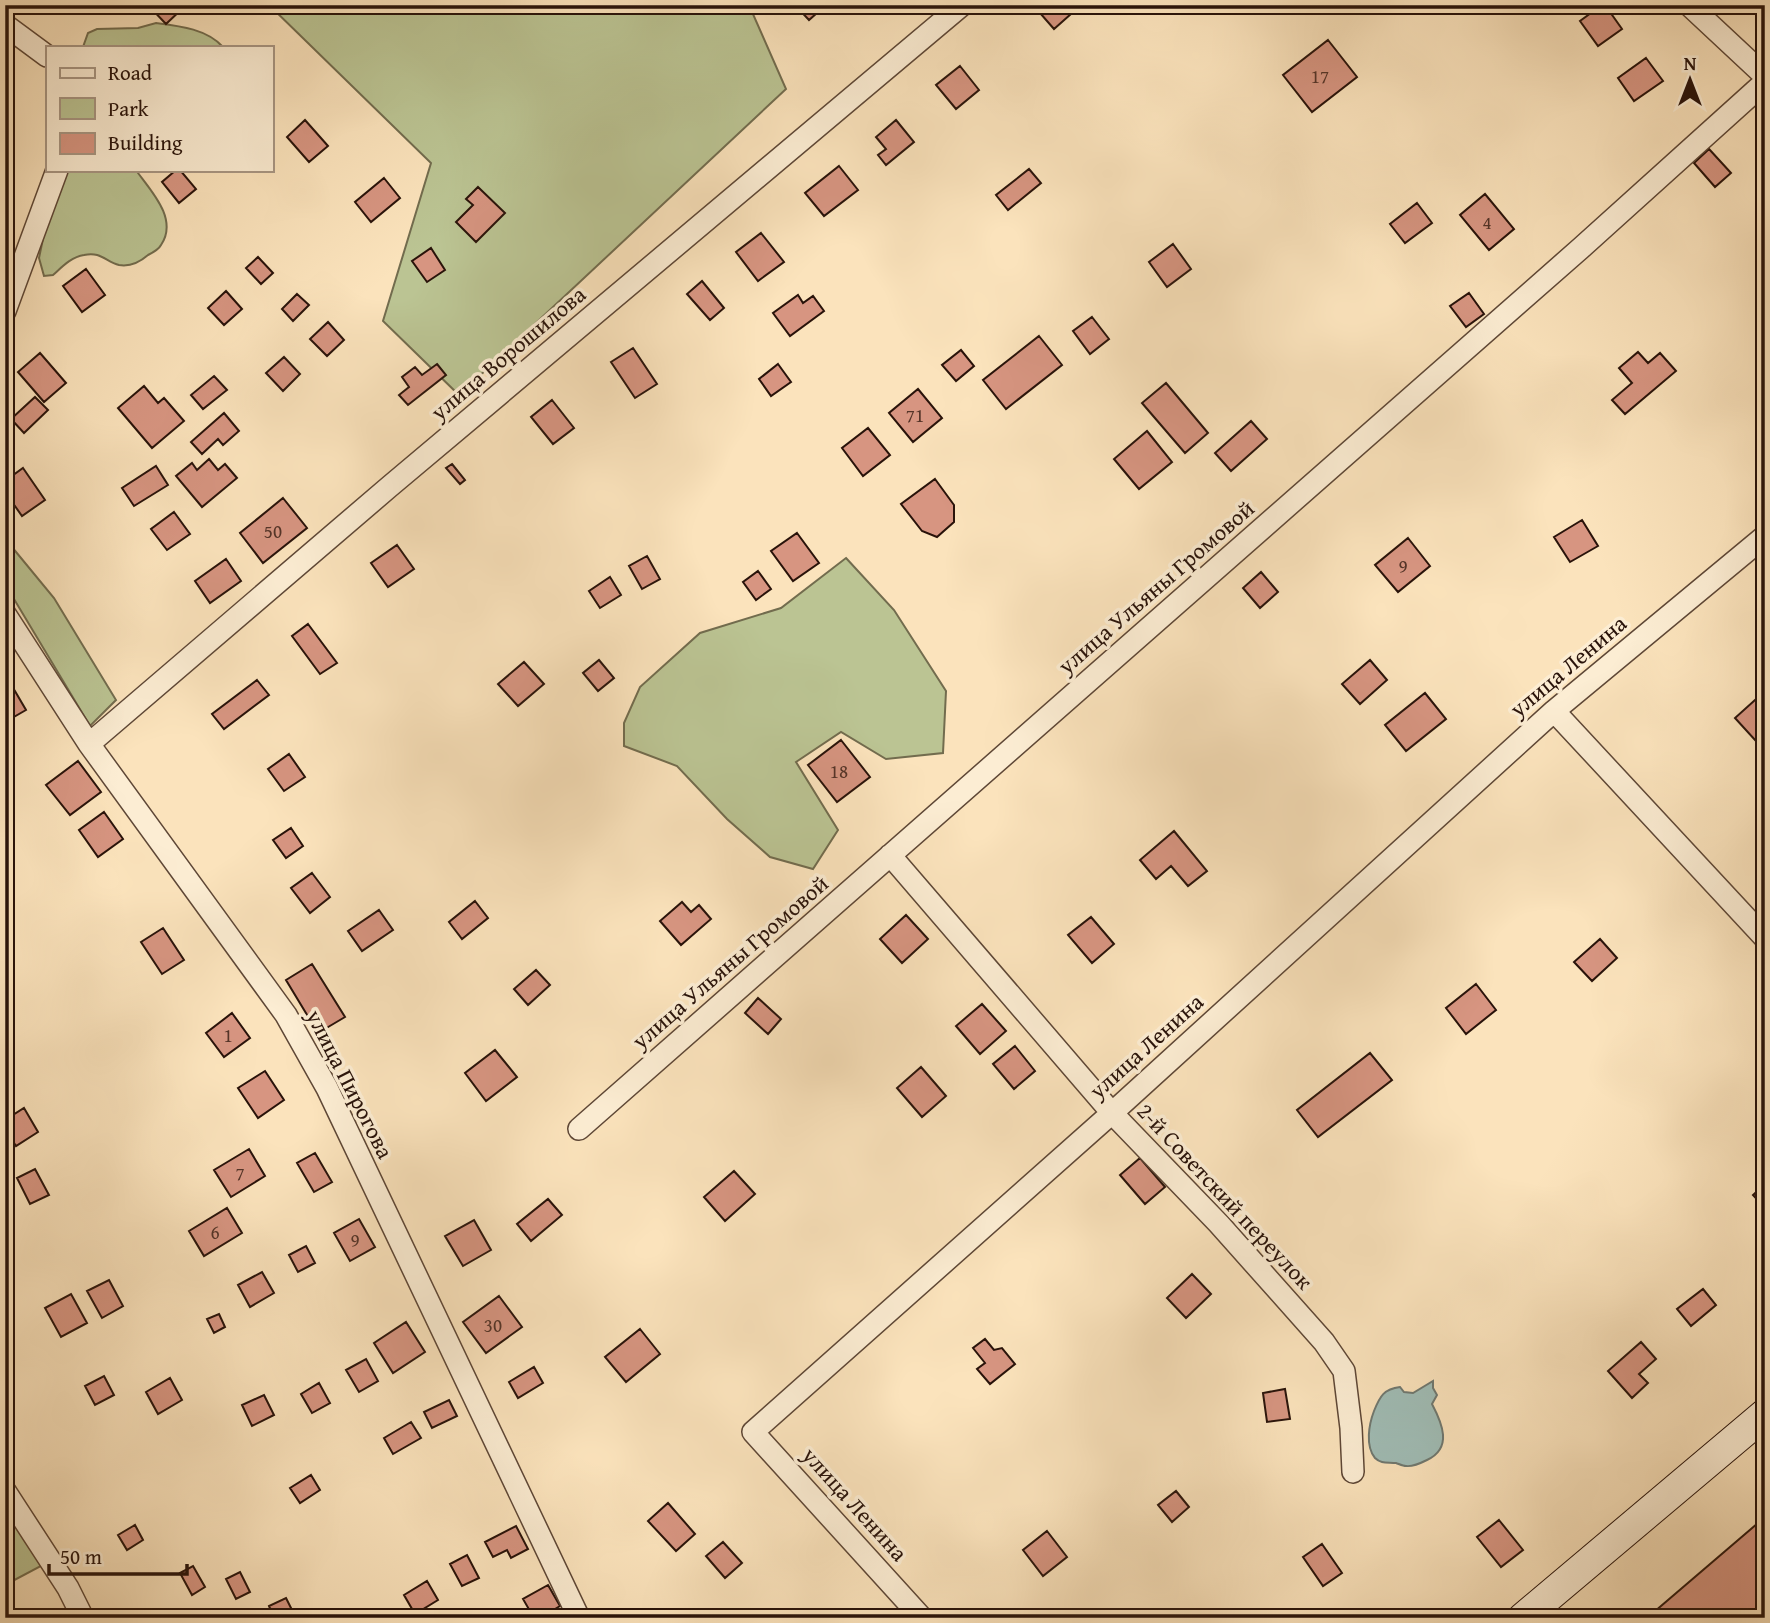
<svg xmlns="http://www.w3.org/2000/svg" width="1770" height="1623" viewBox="0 0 1770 1623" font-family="'Gentium Book Plus',serif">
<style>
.green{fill:#bbc493;stroke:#726c4e;stroke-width:2}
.water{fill:#a0bdb6;stroke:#707971;stroke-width:2}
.building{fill:#d79581;stroke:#29130a;stroke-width:2}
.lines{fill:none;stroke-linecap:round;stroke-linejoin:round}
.street-casing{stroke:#5e4736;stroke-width:24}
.secondary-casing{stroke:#29130a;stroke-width:32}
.street{stroke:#fcedd3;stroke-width:21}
.secondary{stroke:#fcedd3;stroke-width:30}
.labels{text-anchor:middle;stroke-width:7;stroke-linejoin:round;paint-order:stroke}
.number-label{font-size:19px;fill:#543428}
.street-label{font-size:23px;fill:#29130a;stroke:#fcedd3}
</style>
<rect width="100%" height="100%" fill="#fbe3bc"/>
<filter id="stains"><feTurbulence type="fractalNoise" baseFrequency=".00286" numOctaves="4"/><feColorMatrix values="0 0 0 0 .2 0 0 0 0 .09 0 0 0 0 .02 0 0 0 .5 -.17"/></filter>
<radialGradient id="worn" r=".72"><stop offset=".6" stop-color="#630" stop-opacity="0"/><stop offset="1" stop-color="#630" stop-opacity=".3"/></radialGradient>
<path class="green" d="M269,5h480l37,84 -327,306 -76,-74 48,-158z
M156,23c24,3 51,6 67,24h-140l5,-14 9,-4 41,-1z
M65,170h74l-1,3c15,20 40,47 23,72 -2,4 -9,8 -13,10 -8,7 -17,12 -29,10 -13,-3 -18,-14 -35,-10 -13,2 -22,12 -31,20l-9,1 -5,-18 10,-48z
M7,541l47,57 62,102 -26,26 -85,-142z
M846,558l48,52 52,81 -3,62 -57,6 -45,-27 -45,30 42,68 -25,39 -43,-12 -43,-38 -50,-53 -53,-20v-23l16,-36 60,-54 81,-25z
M5,1476l53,81 -53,28z"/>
<path class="water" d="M1433,1381v7l4,7 -5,9c10,19 21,44 -5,56 -6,3 -14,7 -21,6 -3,0 -7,-2 -10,-3 -8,-1 -15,1 -21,-5 -10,-12 -6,-34 -1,-47 6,-15 10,-22 26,-24l4,5 9,1z"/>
<path class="building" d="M148,5h37v1l-19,18z
M795,5h31l-17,15z
M1033,5h46l1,1 -26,23z
M1602,5h3l17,24 -24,17 -18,-25z
M1328,40l29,37 -45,35 -29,-37z
M1646,58l17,23 -29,20 -16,-23z
M960,66l19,24 -23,19 -20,-24z
M305,120l23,26 -19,16 -22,-25z
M896,120l18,22 -28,23 -8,-10 8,-6 -10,-12z
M1709,149l22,24 -16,14 -21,-24z
M839,166l19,24 -34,26 -19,-23z
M1029,169l12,14 -33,27 -12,-15z
M176,170h4l16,19 -17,14 -17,-21z
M384,178l16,20 -29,24 -16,-20z
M478,187l27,26 -29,29 -20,-20 17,-17 -7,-6z
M1485,194l29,35 -25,21 -29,-35z
M1417,203l15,20 -27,20 -15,-19z
M761,233l23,29 -26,19 -22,-29z
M1173,244l18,25 -24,18 -18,-25z
M431,248l14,22 -18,12 -15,-21z
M258,257l15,16 -12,11 -15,-16z
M86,269l19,26 -23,17 -19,-26z
M702,281l22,27 -14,12 -23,-26z
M226,291l16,18 -18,16 -16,-17z
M1469,293l15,21 -18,13 -16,-21z
M297,294l12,11 -16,16 -11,-12z
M798,295l5,8 10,-7 11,15 -34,25 -17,-23z
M1092,317l17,22 -19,15 -17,-23z
M328,322l16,18 -17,16 -17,-17z
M1039,336l23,29 -56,44 -23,-29z
M633,348l24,36 -22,14 -24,-36z
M961,350l13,16 -18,15 -14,-16z
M1638,352l10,11 12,-10 16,18 -51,43 -13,-14 20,-17 -13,-15z
M40,353l26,30 -22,19 -26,-30z
M284,357l16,17 -17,17 -17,-18z
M437,364l9,11 -38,30 -9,-10 10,-8 -7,-10 13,-10 7,8z
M778,364l13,18 -20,14 -12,-17z
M214,376l13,14 -24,19 -12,-14z
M1166,383l42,50 -23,20 -43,-50z
M144,386l14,17 6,-5 20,23 -32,27 -34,-40z
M918,389l24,29 -29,24 -24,-29z
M35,397l13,13 -24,23 -13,-14z
M552,400l22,28 -21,16 -22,-27z
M224,413l15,18 -16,14 -5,-6 -16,15 -11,-12z
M1251,421l16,18 -36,32 -16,-18z
M868,428l22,27 -27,21 -21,-28z
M1147,431l25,31 -33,27 -25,-30z
M209,459l9,11 7,-6 12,14 -35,29 -26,-31 16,-13 5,7z
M452,464l13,16 -5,4 -14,-16z
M156,466l12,19 -34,21 -12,-18z
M23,468l22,32 -23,16 -17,-24v-11z
M935,479l19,26v17l-17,15 -15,-6 -21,-27z
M283,498l24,30 -44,35 -23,-30z
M174,512l16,22 -23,16 -16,-21z
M1582,520l16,26 -28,16 -16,-25z
M797,533l22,30 -26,18 -22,-30z
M1408,538l22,28 -32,26 -23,-27z
M397,545l17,24 -26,18 -17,-24z
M647,556l13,23 -18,10 -13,-23z
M226,559l15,22 -31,22 -15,-22z
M758,571l13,18 -15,11 -13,-18z
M1261,572l17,20 -18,16 -17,-20z
M610,577l11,18 -21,13 -11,-17z
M308,624l29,39 -17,11 -28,-38z
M599,660l15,18 -16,13 -15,-18z
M1370,660l17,20 -27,24 -18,-20z
M524,662l20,22 -26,22 -20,-22z
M257,680l12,15 -45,34 -12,-15z
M12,686l14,24 -21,12v-32z
M1765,691v60l-30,-33z
M1425,693l21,26 -40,32 -21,-26z
M841,740l29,37 -33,25 -29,-37z
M289,754l16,23 -21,14 -16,-22z
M78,761l23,31 -31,23 -24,-30z
M104,812l19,27 -25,18 -19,-27z
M291,828l12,18 -17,12 -13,-18z
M1174,831l33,40 -19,15 -17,-20 -15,13 -16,-19z
M312,873l18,24 -20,16 -19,-25z
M475,901l13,17 -26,21 -13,-17z
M682,902l9,10 8,-7 12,14 -30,26 -21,-24z
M379,910l14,20 -31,21 -14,-20z
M906,915l22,24 -26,24 -22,-24z
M1091,917l23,27 -22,19 -24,-28z
M163,928l21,32 -22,14 -21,-32z
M1600,939l17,19 -25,23 -18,-19z
M312,964l33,53 -27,16 -32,-53z
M536,970l14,15 -22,20 -14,-16z
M1476,984l20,26 -30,24 -20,-26z
M758,998l23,21 -13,15 -23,-21z
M982,1004l24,27 -26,23 -24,-28z
M232,1013l18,25 -26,19 -18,-24z
M1015,1046l20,25 -21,18 -21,-25z
M495,1050l22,27 -31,24 -21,-28z
M1370,1053l22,27 -74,57 -21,-27z
M921,1067l25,29 -24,21 -25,-29z
M265,1071l19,29 -26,18 -20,-30z
M24,1108l14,24 -22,14 -11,-17v-9z
M249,1149l16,27 -34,21 -17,-27z
M315,1153l17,29 -18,10 -17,-29z
M1140,1158l25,29 -20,17 -25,-29z
M35,1169l14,26 -19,9 -13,-26z
M734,1171l21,23 -30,27 -21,-24z
M1765,1184v24l-12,-13z
M548,1199l14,16 -31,26 -14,-17z
M227,1208l15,25 -38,23 -15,-25z
M359,1219l16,28 -25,14 -16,-28z
M474,1220l17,30 -28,16 -18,-30z
M306,1246l9,17 -17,9 -9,-17z
M262,1272l12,21 -24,14 -12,-22z
M1192,1274l19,20 -25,24 -19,-20z
M109,1280l14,26 -21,12 -15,-27z
M1703,1289l13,16 -25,21 -14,-17z
M71,1294l16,29 -26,14 -16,-29z
M499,1296l23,31 -36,26 -23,-31z
M219,1314l6,13 -11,6 -7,-14z
M406,1322l19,30 -32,21 -19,-30z
M640,1329l20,25 -34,28 -21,-25z
M985,1339l9,11 8,-2 13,16 -25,20 -13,-15 8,-6 -12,-15z
M1641,1342l15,17 -17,15 9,9 -16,15 -24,-27z
M366,1359l12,22 -19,11 -13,-22z
M534,1367l9,16 -25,15 -9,-16z
M104,1376l10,19 -19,10 -10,-19z
M170,1378l12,22 -24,14 -12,-22z
M319,1383l11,20 -18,10 -11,-19z
M1285,1389l5,30 -23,3 -4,-29z
M264,1395l10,20 -22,11 -10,-21z
M449,1400l8,16 -25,12 -8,-16z
M411,1422l10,16 -28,16 -9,-16z
M311,1475l9,15 -20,13 -10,-15z
M1176,1491l13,16 -17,15 -14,-17z
M668,1503l27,31 -19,17 -28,-30z
M1765,1517v101h-118z
M1499,1520l24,30 -22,17 -24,-30z
M135,1525l8,15 -16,10 -9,-15z
M516,1526l12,23 -17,9 -4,-8 -14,7 -8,-15z
M1047,1531l20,26 -24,19 -20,-26z
M723,1542l19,21 -17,15 -19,-22z
M1322,1544l20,29 -19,13 -20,-29z
M467,1555l12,23 -17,8 -12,-22z
M193,1566l12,21 -13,8 -12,-22z
M240,1572l10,20 -14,7 -10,-20z
M427,1581l11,19 -23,14 -11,-19z
M548,1585l12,21 -20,12h-6l-11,-19z
M286,1598l10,20h-22l-5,-12z"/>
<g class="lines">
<defs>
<path id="street" d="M1689,5l76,71
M5,25l42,31
M5,311l52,-141
M5,614l84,130 197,271 41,73 252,530
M1554,711l211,227
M89,744l300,-257 573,-482
M890,855l222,258 107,111 105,118 20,29 7,57 2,44
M579,1129l1002,-881 184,-166
M5,1491l63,97 15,30
M922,1618l-169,-186 359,-319 442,-402 211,-175"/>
<path id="secondary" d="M1523,1618l242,-204"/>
</defs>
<use href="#street" class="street-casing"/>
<use href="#secondary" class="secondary-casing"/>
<use href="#street" class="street"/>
<use href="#secondary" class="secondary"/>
</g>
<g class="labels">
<g class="number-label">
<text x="1320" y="83">17</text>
<text x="1487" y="229">4</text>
<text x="915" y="422">71</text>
<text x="273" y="538">50</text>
<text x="1403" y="573">9</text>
<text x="839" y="778">18</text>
<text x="228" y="1042">1</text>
<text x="240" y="1180">7</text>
<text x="215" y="1239">6</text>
<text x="355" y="1247">9</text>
<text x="493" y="1332">30</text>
</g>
<g class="street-label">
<text transform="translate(508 353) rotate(-40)" y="8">улица Ворошилова</text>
<text transform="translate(1156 587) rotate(-41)" y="8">улица Ульяны Громовой</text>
<text transform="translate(1568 666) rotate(-40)" y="8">улица Ленина</text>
<text transform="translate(730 962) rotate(-41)" y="8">улица Ульяны Громовой</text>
<text transform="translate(1146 1046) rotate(-42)" y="8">улица Ленина</text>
<text transform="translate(350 1084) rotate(63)" y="8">улица Пирогова</text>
<text transform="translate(1225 1196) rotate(47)" y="8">2-й Советский переулок</text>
<text transform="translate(855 1504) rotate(48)" y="8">улица Ленина</text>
</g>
</g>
<rect width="1770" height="1623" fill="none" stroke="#fbe3bc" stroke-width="28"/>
<rect x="7" y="7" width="1756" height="1609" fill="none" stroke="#29130a" stroke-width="3.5"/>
<rect x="14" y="14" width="1742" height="1595" fill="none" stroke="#29130a" stroke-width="2"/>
<rect x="46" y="46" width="228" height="126" fill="#fcedd3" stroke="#a89683" stroke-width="2"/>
<rect x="60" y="68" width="35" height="10" fill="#fcedd3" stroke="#a89683" stroke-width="2"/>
<text x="108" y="80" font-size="21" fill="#29130a">Road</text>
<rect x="60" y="98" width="35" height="21" fill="#bbc493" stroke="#a89683" stroke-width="2"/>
<text x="108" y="116" font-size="21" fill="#29130a">Park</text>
<rect x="60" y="133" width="35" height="21" fill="#d79581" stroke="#a89683" stroke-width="2"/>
<text x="108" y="150" font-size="21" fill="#29130a">Building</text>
<g transform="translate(1690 80)" stroke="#fcedd3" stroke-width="5" paint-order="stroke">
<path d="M0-5L12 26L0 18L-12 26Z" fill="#29130a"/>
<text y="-10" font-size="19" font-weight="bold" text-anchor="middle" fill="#29130a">N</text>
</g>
<path d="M49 1564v10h138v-10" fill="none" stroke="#29130a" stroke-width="3.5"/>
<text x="60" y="1564" font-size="21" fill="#29130a" stroke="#fcedd3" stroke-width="5" paint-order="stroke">50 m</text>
<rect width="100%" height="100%" filter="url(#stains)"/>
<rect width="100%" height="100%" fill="url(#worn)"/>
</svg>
